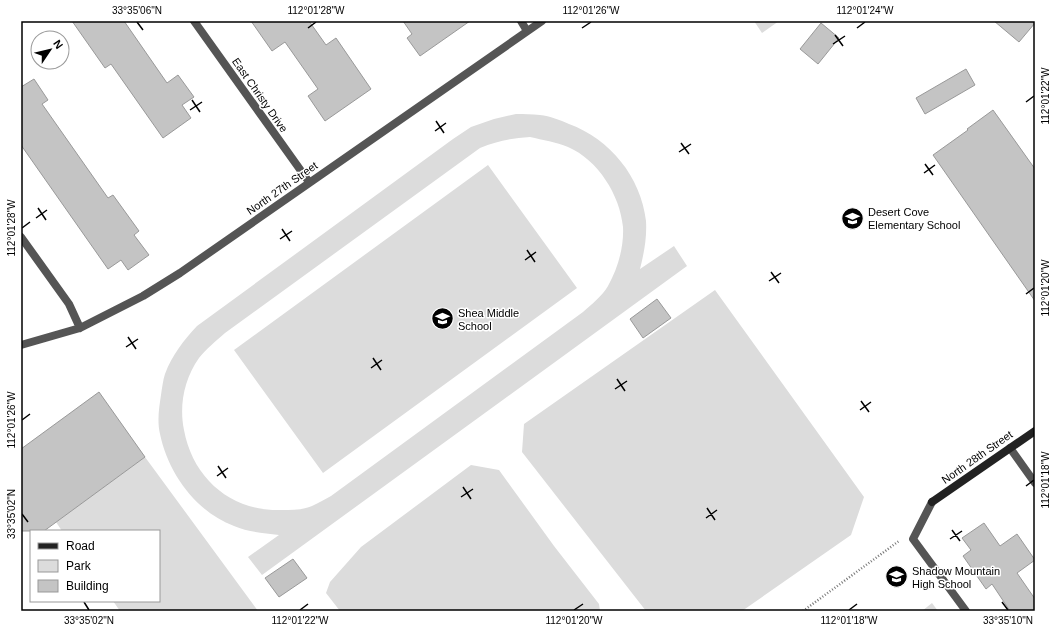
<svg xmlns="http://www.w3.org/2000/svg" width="1056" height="632" viewBox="0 0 1056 632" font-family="Helvetica,sans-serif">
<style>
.green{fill:#dcdcdc;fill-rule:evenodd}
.building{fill:#c4c4c4;stroke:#999}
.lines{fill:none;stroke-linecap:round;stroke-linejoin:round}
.path{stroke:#777;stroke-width:2.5;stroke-dasharray:1 2;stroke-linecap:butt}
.lane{stroke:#555;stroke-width:8}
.street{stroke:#555;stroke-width:8}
.secondary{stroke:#222;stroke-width:8}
.ticks{fill:none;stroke:#000;stroke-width:1.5}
.labels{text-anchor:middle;stroke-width:3;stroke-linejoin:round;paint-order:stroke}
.street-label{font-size:11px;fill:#000;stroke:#fff}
.poi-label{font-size:11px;fill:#000;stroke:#fff;text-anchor:start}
.neatline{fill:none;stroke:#000;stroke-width:1.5}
.ticks-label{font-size:10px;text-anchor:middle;fill:#000}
</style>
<rect width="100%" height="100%" fill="#fff"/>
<path class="green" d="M754,21h25l-17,12z
M516,114c8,0 16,0 24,1 10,1 20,5 29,9 41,15 72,53 77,97 1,17 -2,32 -6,48l34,-23 13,20 -425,309 -14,-18 31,-22c-16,-2 -31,-3 -45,-9 -38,-14 -66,-53 -74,-92 -3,-13 -1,-26 1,-39 1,-7 2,-15 4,-21 7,-19 19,-34 32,-48l256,-187 18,-12 23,-8zM530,137c13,3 26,5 38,10 30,13 52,48 55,80 1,20 -5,41 -15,59 -6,10 -16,18 -25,26l-252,184c-6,3 -12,7 -19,10 -9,4 -20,4 -30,4 -50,2 -89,-31 -98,-80 -5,-24 0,-51 15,-72 7,-9 17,-17 26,-25l255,-185c17,-7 32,-10 50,-11z
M488,165l89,123 -254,185 -89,-123z
M715,290l149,207 -13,38 -109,76h-96l-124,-159 2,-28z
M145,457l113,154h-138l-7,-10h46v-70h-97l-6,-9z
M471,465l28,5 55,76 45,58 1,7h-260l-14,-18 4,-11 31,-35z
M932,603l6,8h-16z"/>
<path class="building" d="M72,21h52l43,62 11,-8 16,22 -12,8 9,13 -28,20 -52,-74 -6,4z
M251,21h58l17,24 10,-7 35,51 -46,32 -17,-25 10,-7 -33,-47 -13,9z
M403,21h67l-50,35 -13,-18 5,-4z
M994,21h41v2l-16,19z
M821,23l18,15 -21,26 -18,-15z
M966,69l9,16 -50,29 -9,-16z
M34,79l14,21 -6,4 66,94 5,-3 26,36 -5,4 15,20 -21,15 -7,-10 -13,9 -87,-124v-58z
M993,110l42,59v132l-102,-146 35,-25 -1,-1z
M657,299l14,19 -28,20 -13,-19z
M99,392l46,65 -101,74h-23v-82z
M984,523l16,23 17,-12 18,26 -18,13 18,26v12h-25l-18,-27 -6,5 -23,-33 8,-6 -9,-12z
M293,559l14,19 -28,19 -14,-19z"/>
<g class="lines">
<path class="path" d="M803,611l96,-70"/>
<path class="lane" d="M932,502l-19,37 53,72"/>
<path class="street" d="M194,21l115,161
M521,21l6,10
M21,237l48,67 11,24
M21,345l59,-17 63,-32 37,-23 362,-252
M1010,448l25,35"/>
<path class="secondary" d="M932,502l103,-71"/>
</g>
<path class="ticks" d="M137,22l6,8M308,28l8,-6M582,28l9,-6M857,28l8,-6M835,35l8,11M833,44l12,-8M192,100l8,12M1026,102l8,-6M190,110l12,-8M436,121l8,12M435,131l11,-8M681,143l8,11M679,152l12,-8M925,164l8,11M924,173l11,-8M38,208l8,12M36,218l11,-8M22,228l8,-6M282,229l8,12M280,239l12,-8M527,250l8,12M525,260l11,-8M771,272l8,11M769,281l12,-8M1026,294l8,-6M128,337l8,12M126,347l12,-8M373,358l8,12M371,368l11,-8M617,379l8,12M615,389l12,-8M861,401l8,11M860,410l11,-8M22,420l8,-6M218,466l8,12M217,476l11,-8M1026,486l8,-6M463,487l8,12M461,497l12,-8M707,508l8,12M22,514l6,8M706,518l11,-8M952,530l8,11M950,539l12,-8M84,602l5,8M1002,602l6,8M300,610l8,-6M574,610l9,-6M849,610l8,-6"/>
<defs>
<symbol id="school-disc" viewBox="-11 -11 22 22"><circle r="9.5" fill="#000" stroke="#fff"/><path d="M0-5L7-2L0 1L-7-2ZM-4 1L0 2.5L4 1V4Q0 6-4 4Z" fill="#fff"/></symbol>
</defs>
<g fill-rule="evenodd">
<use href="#school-disc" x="840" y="206" width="25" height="25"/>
<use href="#school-disc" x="430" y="306" width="25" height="25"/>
<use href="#school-disc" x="884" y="564" width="25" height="25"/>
</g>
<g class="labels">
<g class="street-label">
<text transform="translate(260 95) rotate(55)" y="4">East Christy Drive</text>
<text transform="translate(282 188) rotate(-35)" y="4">North 27th Street</text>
<text transform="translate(977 457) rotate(-35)" y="4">North 28th Street</text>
</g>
<g class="poi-label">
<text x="868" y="216">Desert Cove<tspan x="868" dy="13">Elementary School</tspan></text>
<text x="458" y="317">Shea Middle<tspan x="458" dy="13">School</tspan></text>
<text x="912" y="575">Shadow Mountain<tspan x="912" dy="13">High School</tspan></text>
</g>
</g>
<rect width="1056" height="632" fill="none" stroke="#ffffff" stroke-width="44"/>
<rect x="30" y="530" width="130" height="72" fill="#ffffff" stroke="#999999"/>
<rect x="38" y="543" width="20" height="6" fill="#222222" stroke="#999999"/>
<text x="66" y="550" font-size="12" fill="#000000">Road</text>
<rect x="38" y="560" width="20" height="12" fill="#dcdcdc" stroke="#999999"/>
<text x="66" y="570" font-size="12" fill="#000000">Park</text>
<rect x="38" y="580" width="20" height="12" fill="#c4c4c4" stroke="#999999"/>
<text x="66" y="590" font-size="12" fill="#000000">Building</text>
<g transform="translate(50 50) rotate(55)"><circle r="19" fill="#ffffff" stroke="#999999"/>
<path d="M0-3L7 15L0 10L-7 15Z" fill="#000000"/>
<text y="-6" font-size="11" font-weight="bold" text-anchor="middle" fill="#000000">N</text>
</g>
<rect x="22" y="22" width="1012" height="588" class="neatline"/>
<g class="ticks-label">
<text x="137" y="14">33°35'06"N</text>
<text x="316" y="14">112°01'28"W</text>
<text x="591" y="14">112°01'26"W</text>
<text x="865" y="14">112°01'24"W</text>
<text transform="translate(1045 96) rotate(-90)" y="4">112°01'22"W</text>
<text transform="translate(11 228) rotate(-90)" y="4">112°01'28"W</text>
<text transform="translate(1045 288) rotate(-90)" y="4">112°01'20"W</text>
<text transform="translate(11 420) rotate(-90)" y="4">112°01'26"W</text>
<text transform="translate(1045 480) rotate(-90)" y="4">112°01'18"W</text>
<text transform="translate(11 514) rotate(-90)" y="4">33°35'02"N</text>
<text x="89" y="624">33°35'02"N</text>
<text x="300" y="624">112°01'22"W</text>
<text x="574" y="624">112°01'20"W</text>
<text x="849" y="624">112°01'18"W</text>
<text x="1008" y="624">33°35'10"N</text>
</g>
</svg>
